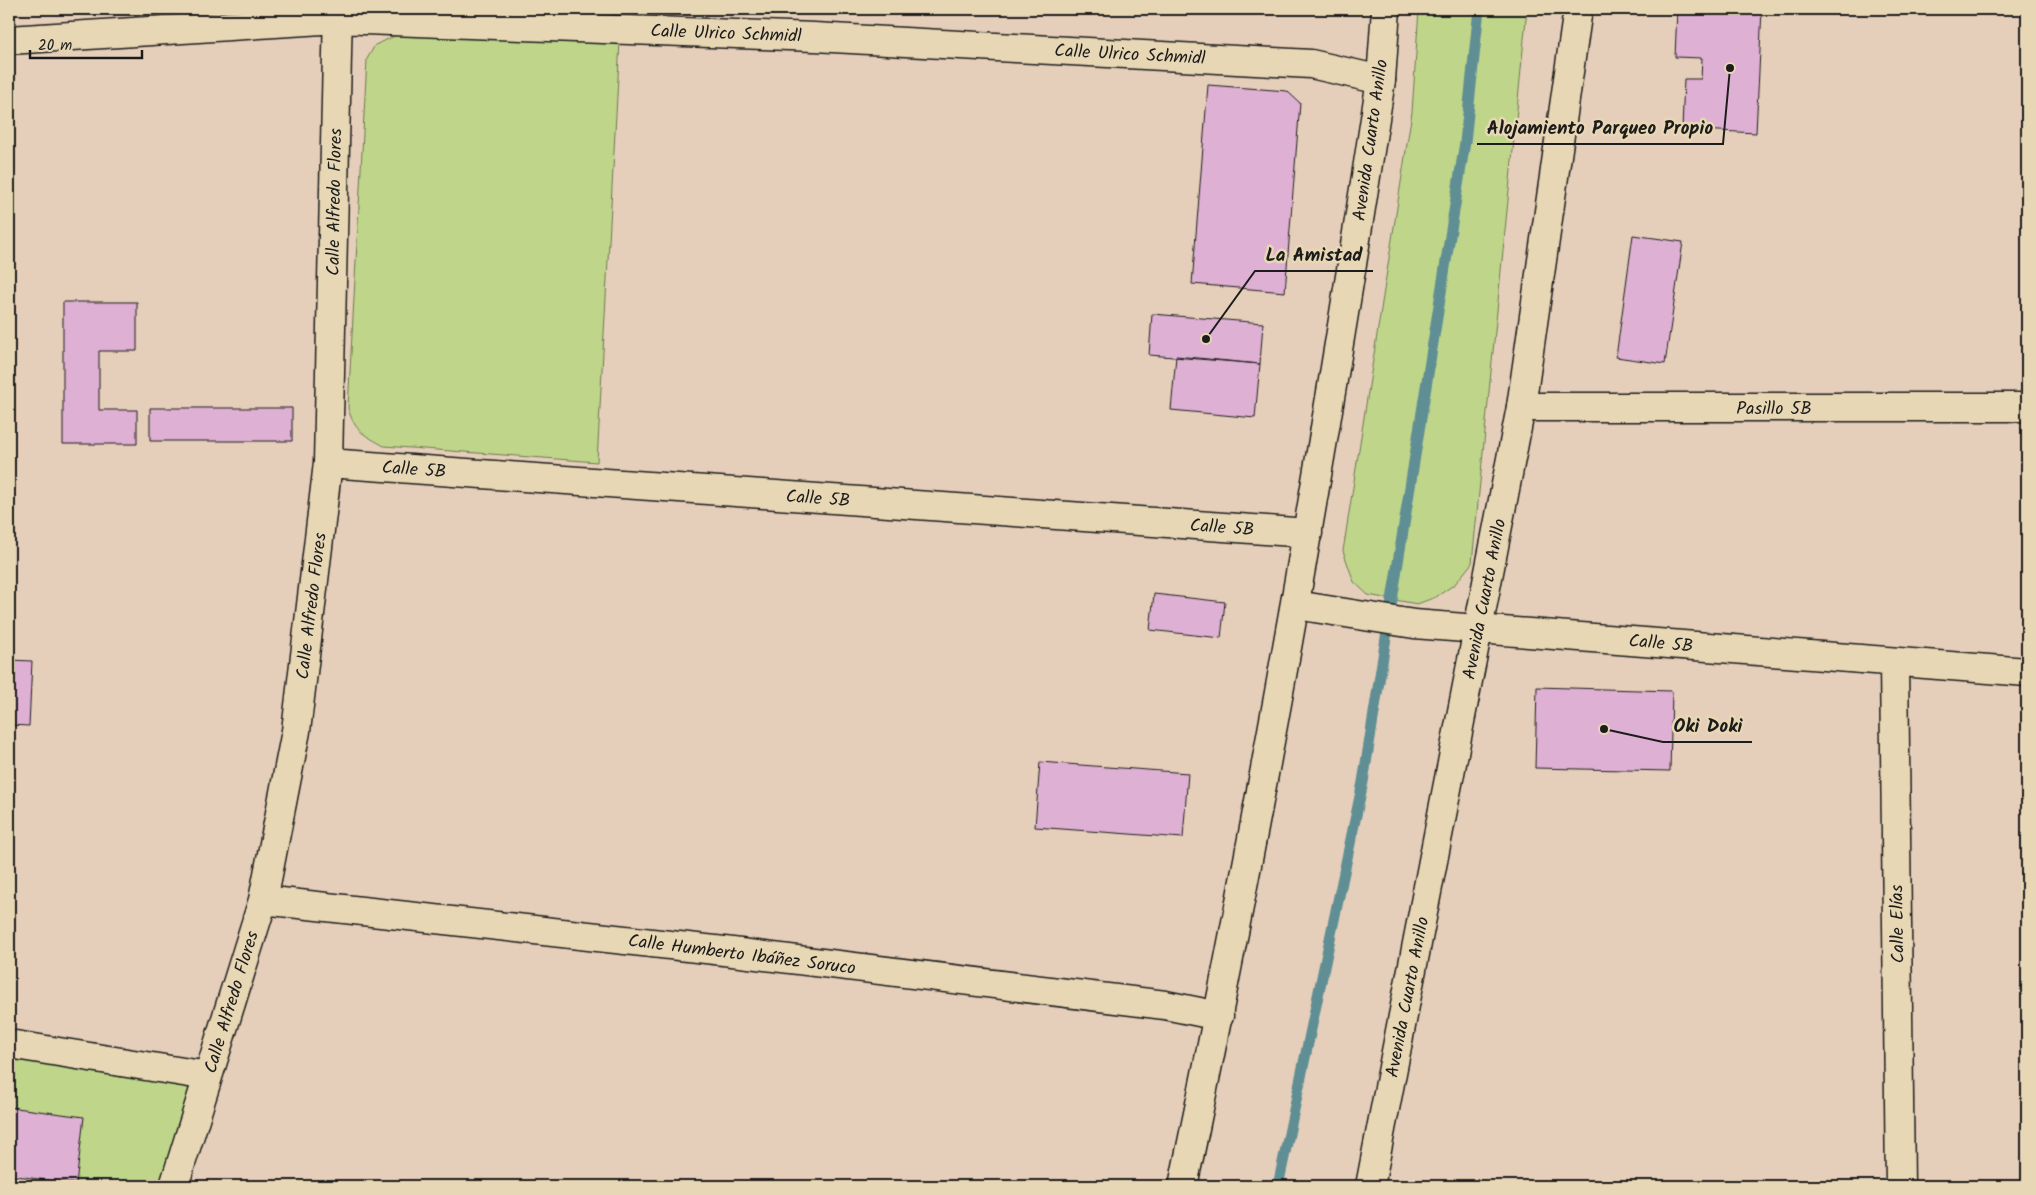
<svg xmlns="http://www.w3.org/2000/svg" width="2036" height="1195" viewBox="0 0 2036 1195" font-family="Kalam,sans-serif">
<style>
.green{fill:#bfd58a;stroke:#6e7853}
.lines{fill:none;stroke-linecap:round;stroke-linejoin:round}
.stream{stroke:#5f8f94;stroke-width:11}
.building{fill:#deb0d4;stroke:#1c1c1c}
.minor-casing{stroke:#1c1c1c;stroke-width:31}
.highway-casing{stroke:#1c1c1c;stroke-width:31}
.minor{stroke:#e8d7b4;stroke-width:28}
.highway{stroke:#e8d7b4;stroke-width:28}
.labels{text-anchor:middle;stroke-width:5;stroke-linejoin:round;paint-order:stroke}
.street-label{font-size:18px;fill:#1c1c1c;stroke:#e8d7b4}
.leader{fill:none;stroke:#1c1c1c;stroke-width:2}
.callout-dot{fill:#1c1c1c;stroke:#e8d7b4;stroke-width:2}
.callout-label{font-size:19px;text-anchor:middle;font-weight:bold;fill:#1c1c1c;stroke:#e8d7b4;stroke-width:5;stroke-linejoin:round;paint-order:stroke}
</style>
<rect width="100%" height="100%" fill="#e6cfba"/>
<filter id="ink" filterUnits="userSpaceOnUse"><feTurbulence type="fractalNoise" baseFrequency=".02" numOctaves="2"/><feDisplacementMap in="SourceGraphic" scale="10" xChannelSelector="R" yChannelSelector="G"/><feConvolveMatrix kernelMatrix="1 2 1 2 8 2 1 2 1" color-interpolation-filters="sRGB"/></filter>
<g filter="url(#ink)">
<path class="green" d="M1419,9h108l-55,554 -17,21 -19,13 -19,7 -49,-9 -14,-13 -11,-31 69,-439z
M399,34l221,7 -23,421 -213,-16c-21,-12 -29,-14 -36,-38l19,-349 8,-14z
M9,1059l188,24 -36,103h-152z"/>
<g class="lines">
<path class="stream" d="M1278,1186l85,-404 102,-640 14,-133"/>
</g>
<path class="building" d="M1677,9h85l-6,124 -74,-4 2,-50h17l1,-21 -27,-1z
M1208,85l79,6 13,12 -15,189 -93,-8z
M1633,235l50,7 -18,122 -49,-7z
M63,302h74v49h-38v59h38v34h-74z
M1152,314l111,9 -3,41 -111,-9z
M1176,356l84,8 -5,54 -84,-8z
M150,408h142v33h-142z
M1154,594l71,8 -4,36 -71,-8z
M9,660l23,1 -3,65 -20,-1z
M1537,687l135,4 -2,80 -135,-3z
M1040,762l148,11 -5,65 -148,-11z
M9,1107l75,10 -8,67 -67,-9z"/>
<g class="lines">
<defs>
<path id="minor" d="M9,40l329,-21 476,18 497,27 70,16
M1521,407h506
M328,463l980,70
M1296,605l118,19 613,48
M1894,662l6,524
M263,900l461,51 441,54 54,11
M9,1044l199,32
M174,1186l89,-286 33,-169 32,-268 10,-454"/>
<path id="highway" d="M1183,1186c77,-367 141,-736 198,-1106l5,-71
M1370,1186l151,-779 57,-398"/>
</defs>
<use href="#minor" class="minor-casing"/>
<use href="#highway" class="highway-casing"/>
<use href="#minor" class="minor"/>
<use href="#highway" class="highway"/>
</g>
</g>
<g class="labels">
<g class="street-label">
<text transform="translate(726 33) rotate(2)" y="6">Calle Ulrico Schmidl</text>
<text transform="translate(1130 54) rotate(3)" y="6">Calle Ulrico Schmidl</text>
<text transform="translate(1370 140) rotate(-82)" y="6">Avenida Cuarto Anillo</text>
<text transform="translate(334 202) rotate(-89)" y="6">Calle Alfredo Flores</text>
<text x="1774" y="414">Pasillo 5B</text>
<text transform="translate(414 469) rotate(4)" y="6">Calle 5B</text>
<text transform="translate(818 498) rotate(4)" y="6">Calle 5B</text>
<text transform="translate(1222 527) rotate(4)" y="6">Calle 5B</text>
<text transform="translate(1484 599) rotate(-79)" y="6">Avenida Cuarto Anillo</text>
<text transform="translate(311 606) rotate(-83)" y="6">Calle Alfredo Flores</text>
<text transform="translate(1661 643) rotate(5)" y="6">Calle 5B</text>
<text transform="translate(1897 924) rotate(-91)" y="6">Calle Elías</text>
<text transform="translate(742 954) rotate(7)" y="6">Calle Humberto Ibáñez Soruco</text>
<text transform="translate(1407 997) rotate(-79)" y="6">Avenida Cuarto Anillo</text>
<text transform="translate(231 1002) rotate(-73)" y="6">Calle Alfredo Flores</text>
</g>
</g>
<path class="leader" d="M1730 68L1723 144H1477M1206 339L1255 271H1373M1604 729L1663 742H1752"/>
<g class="callout-dot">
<circle cx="1730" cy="68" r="5"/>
<circle cx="1206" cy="339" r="5"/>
<circle cx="1604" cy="729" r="5"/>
</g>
<g class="callout-label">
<text x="1600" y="134">Alojamiento Parqueo Propio</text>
<text x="1314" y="261">La Amistad</text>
<text x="1708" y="732">Oki Doki</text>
</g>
<rect width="2036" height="1195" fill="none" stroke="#e8d7b4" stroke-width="30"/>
<rect x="15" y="15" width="2006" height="1165" fill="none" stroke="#1c1c1c" stroke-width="2" filter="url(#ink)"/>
<path d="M30 50v8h112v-8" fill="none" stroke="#1c1c1c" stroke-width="2.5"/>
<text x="38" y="50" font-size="15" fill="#1c1c1c" stroke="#e8d7b4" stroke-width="4" paint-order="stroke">20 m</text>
</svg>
